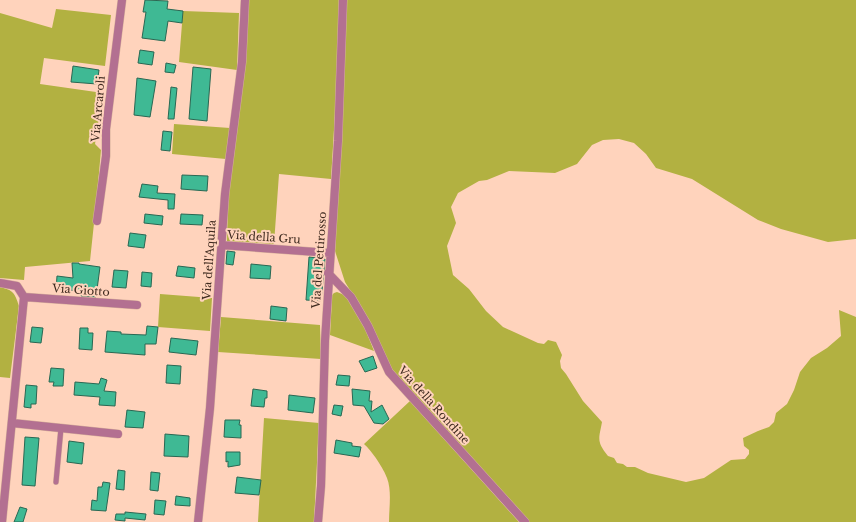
<svg xmlns="http://www.w3.org/2000/svg" width="856" height="522" viewBox="0 0 856 522" font-family="'Libre Baskerville',serif">
<style>
.green{fill:#b2b141}
.building{fill:#3fb994;stroke:#296853}
.lines{fill:none;stroke-linecap:round;stroke-linejoin:round}
.service-casing{stroke:#d8b19c;stroke-width:6}
.minor-casing{stroke:#d8b19c;stroke-width:9}
.service{stroke:#b37091;stroke-width:5}
.minor{stroke:#b37091;stroke-width:8}
.labels{text-anchor:middle;stroke-width:4;stroke-linejoin:round;paint-order:stroke}
.street-label{font-size:11px;fill:#3e291e;stroke:#ffd3bc}
</style>
<rect width="100%" height="100%" fill="#ffd3bc"/>
<path class="green" d="M247,0h94l-4,81 -6,98 -52,-5 -5,70 -47,-3 1,-48z
M346,0h510v239l-28,3 -47,-13 -23,-9 -66,-41 -36,-11 -10,-14 -12,-11 -15,-4 -16,1 -11,5 -15,19 -22,9 -46,-2 -22,9 -8,1 -21,12 -7,14 5,16 -9,23 6,29 16,14 17,22 17,16 35,16 6,1 4,-4 8,2 6,13 -2,6 1,7 5,6 17,27 19,21c-3,17 -6,19 6,34l6,2 3,5 6,1 4,3h8l13,6 38,9 18,-4 27,-18 14,-1 4,-5v-4l-5,-4 -1,-8 15,-7 11,-4 5,-5 2,-9 11,-9 7,-14 6,-18 11,-14 16,-10 14,-12 -2,-26 17,7v205h-328l-135,-151 -40,-76 -8,-13 -10,-31z
M56,9l55,6 -6,51 -61,-8 -4,26 63,9 -8,51 6,6 -4,45 -7,66 -65,6 -1,13 -24,-2v-265l52,15z
M183,11l56,2 -2,57 -58,-8z
M174,124l56,4 -4,31 -54,-5z
M0,287c13,3 15,6 19,19l-9,72 -10,-1z
M337,292l10,4 18,32 9,23 -44,-16 2,-40 2,-2z
M160,294l52,4 -2,33 -52,-4z
M221,317l99,8 1,34 -103,-7z
M410,401l109,121h-130c0,-14 3,-31 -2,-44 -3,-9 -15,-27 -23,-34z
M264,418l55,5 -5,99h-56z"/>
<path class="building" d="M145,0l23,1 -1,8 16,2 -1,12 -14,-2 -3,20 -23,-3 4,-26h-3z
M140,50l14,2 -2,13 -14,-2z
M166,63l10,2 -2,8 -9,-1z
M73,66l26,4 -2,14 -26,-2z
M193,67l18,2 -4,52 -18,-2z
M137,78l19,3 -6,36 -16,-2z
M171,87l6,1 -3,31h-6z
M163,131l9,1 -2,19 -9,-1z
M182,175l26,1 -1,15 -26,-2z
M142,184l16,2 -1,7 18,1 -1,15h-6v-9l-29,-3z
M145,214l18,2 -1,9 -18,-2z
M181,214l22,1 -1,10 -22,-1z
M130,233l16,2 -2,13 -16,-2z
M227,251l8,1 -2,13 -7,-1z
M309,257l16,2 -4,42 -15,-1z
M72,263h7v1l21,3 -4,30 -15,-1v-5l-25,-2 1,-13 16,2z
M251,264l20,2 -1,13 -20,-1z
M178,266l17,2 -1,10 -18,-2z
M114,270l14,1 -2,17 -14,-1z
M142,272l10,1 -1,14 -10,-1z
M271,306l16,2 -1,13 -16,-2z
M147,326l11,1 -2,17h-11v11l-40,-3 2,-21 14,1v2l25,1z
M32,327l11,1 -2,15 -11,-1z
M80,328h8v5h5l-1,17 -13,-1z
M171,338l27,3 -2,14 -27,-3z
M373,356l4,12 -12,4 -6,-11z
M167,365l14,1 -1,18 -14,-1z
M51,368l13,1 -1,17h-10l1,-4h-5z
M338,375l12,1 -1,10 -13,-1z
M101,378l6,2 -3,11 12,1 -1,14 -16,-1 1,-8 -26,-2 1,-13 24,2z
M26,385l11,1 -1,18h-5v4l-7,-1z
M253,389l14,2v7h-2l-1,9 -13,-1z
M352,389l18,2 -1,10h3l-1,11 11,-7 7,14 -6,5 -9,-1 -10,-17 -11,-1z
M289,395l26,3 -2,15 -25,-3z
M334,405l9,1 -2,10 -9,-2z
M127,410l18,2 -2,16 -18,-1z
M225,420h15l-1,5h2v13l-17,-1z
M165,434l24,2 -1,21 -24,-1z
M25,437l14,1 -4,48 -13,-1z
M336,440l16,3v3l9,1 -2,10 -25,-4z
M69,441l15,2 -2,21 -15,-2z
M226,452h14v13l-12,2v-6l-2,1z
M118,470l7,1 -1,19 -8,-1z
M151,472l9,1 -2,18 -8,-1z
M237,477l24,3 -2,15 -24,-2z
M103,482l7,1 -4,28 -15,-1 1,-10 5,1 1,-14h4z
M176,496l14,2v8l-15,-1z
M155,500l11,1 -2,14 -10,-1z
M20,507l7,2 -4,13h-9z
M125,512l21,2 -1,6 -20,-2v3l-10,-1 1,-6h9z"/>
<g class="lines">
<defs>
<path id="service" d="M56,482l5,-54"/>
<path id="minor" d="M97,221l9,-65v-27l16,-129
M221,245l109,8
M328,273l23,24 17,29 21,46 136,150
M0,283l17,3 7,11 -22,225
M24,297l113,8
M12,423l106,11
M198,522l12,-114 15,-214 17,-132 3,-62
M318,522l3,-36 4,-145 13,-200 5,-141"/>
</defs>
<use href="#service" class="service-casing"/>
<use href="#minor" class="minor-casing"/>
<use href="#service" class="service"/>
<use href="#minor" class="minor"/>
</g>
<g class="labels">
<g class="street-label">
<text transform="translate(98 109) rotate(-85)" y="4">Via Arcaroli</text>
<text transform="translate(264 237) rotate(4)" y="4">Via della Gru</text>
<text transform="translate(209 260) rotate(-86)" y="4">Via dell'Aquila</text>
<text transform="translate(319 260) rotate(-86)" y="4">Via del Pettirosso</text>
<text transform="translate(81 290) rotate(4)" y="4">Via Giotto</text>
<text transform="translate(434 405) rotate(48)" y="4">Via della Rondine</text>
</g>
</g>
</svg>
